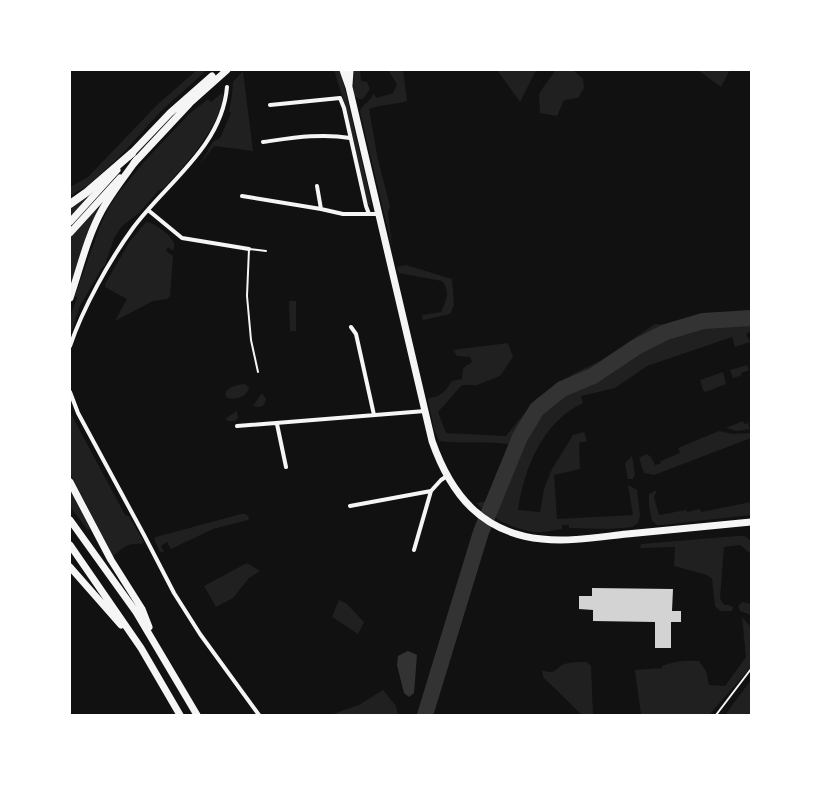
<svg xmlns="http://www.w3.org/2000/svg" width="821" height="785" viewBox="0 0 821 785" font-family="Raleway,sans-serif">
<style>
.green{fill:#202020}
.water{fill:#333}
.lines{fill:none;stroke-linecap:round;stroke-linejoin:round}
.river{stroke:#333;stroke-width:16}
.building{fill:#d3d3d3}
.service{stroke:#f5f5f5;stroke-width:2}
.minor{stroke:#f5f5f5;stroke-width:4}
.primary{stroke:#f5f5f5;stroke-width:7}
.trunk{stroke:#f5f5f5;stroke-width:7}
.motorway{stroke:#f5f5f5;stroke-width:8}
</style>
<rect width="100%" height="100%" fill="#111"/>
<path class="green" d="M197,70h10l-46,41 -39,43 -32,30 -20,12v-9l18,-10 69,-72z
M334,70h6l1,2 29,124 1,9 -1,1 -2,-1 -3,-9 -18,-84z
M353,70h7l1,11 6,1 3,7 -7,10h-4l-5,-3z
M388,70h15l4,31c-12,4 -26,3 -38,8l9,51 12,46 -2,7 4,34 -32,-136c2,-7 12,-10 13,-18l4,5 16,-5 4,-9z
M497,70h39l-16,32z
M573,70l10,9 1,9 -6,10 -14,2 -7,16 -17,-3 -1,-18 3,-6 13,-18z
M698,70h32l-9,17z
M243,71l10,80 -39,-5 -15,20 14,-24 7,-4 11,-25 -2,-2 3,-15 1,-14z
M223,92c0,33 -38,73 -59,96l-5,2 -20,23 -17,13 -8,12 -9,27 -3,3 -22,38 -10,30v-19l7,-19 -2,-2 24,-67 9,-20 8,-13 27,-33 46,-49 19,-15 3,3z
M86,197l-1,3 -15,17v-10z
M96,209l3,2 -29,77v-51z
M146,222c8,0 23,12 27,19 2,3 1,6 0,10l-5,-4 -2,4 7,5 -3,40 -3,3 -14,2 -38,20 12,-22 -22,-12v-3l25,-43z
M406,265l46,14 2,26 -4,9 -27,6 -1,-5 19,-3c5,-12 10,-20 1,-31l-43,-8 -2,-6z
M289,301h7v30h-6z
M751,314v17l-5,3 4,8 -15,5 -3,-10 -85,29 -32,22 -34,8 2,7c-41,19 -59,66 -65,107l22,2 4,-23 8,-20 21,-34 11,-3 3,9 -8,2 1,26 -26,6 3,44 76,-4 -5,-30 9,5 3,25 -2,8 -6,4 -24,2 -39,-1v-3h-7v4c-8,1 -19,4 -28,3 -21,-4 -44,-13 -58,-29l12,-2 14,-35 9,-17 -2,-5c-23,-3 -46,0 -70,-3l-5,-12 -6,-29 1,-2c13,-1 17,-8 23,-17l10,-2 1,-11 9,-6 -2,-5 -13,-1 -4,-6 55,-7 5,14 -13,19 -23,9h-15l-24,27 8,21 60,3 30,-37 39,-26 25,-12 55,-37 16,1z
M747,365l2,5 -8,3 1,2 -9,3 -3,-8z
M723,372l3,12 -21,8 -2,-2 -3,-10z
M245,384l4,4c-3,10 -13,12 -22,10l-2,-4c3,-8 12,-9 20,-10z
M262,393l4,6 -2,6 -4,2 -7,-1z
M237,411l1,7 -3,3h-7l-3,-2z
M70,412l55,103 4,1 15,26 -3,2c-15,-1 -17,4 -28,12l-43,-83z
M743,421l1,3 4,-1 2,6 -13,2 -11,-3z
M719,431l14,3 18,-1v5l-97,37 -10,-2 -5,-15 8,-4 4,3 4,8 5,-1 1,-3 19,-8 -2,-5z
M632,456l3,18 -2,5h-5l-3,-16z
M70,489l20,40 -2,1 -18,-23z
M657,490l-3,7 5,18 27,-5 1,2 13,-3 1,3 50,-10v13l-89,10h-5l-5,-4 -3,-16v-11z
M241,514h5l3,3 -1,3 -35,9 -42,20 -4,-7 -6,4 3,6h-4l-6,-13 2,-2z
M737,536h8l6,5v13l-11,-9 -16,2 -4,52 4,6h5l4,2 -1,4h-12l-5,-5 -3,-27 -5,-4 -33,-9 1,-19 -35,1 1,-4z
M247,563l13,8 -11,7 -16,20 -17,9 -12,-21z
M339,600l8,4 17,18 -6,12 -26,-17z
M742,602l9,2v11l-11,-4 -2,-5z
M742,617l9,10v40l-42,48h-68l-6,-45 27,-2v-2c12,-5 24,-6 37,-5l7,10 3,14 16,1 21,-29z
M587,662l4,4 2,49h-11l-39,-38 -1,-7c15,6 13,-3 23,-6 6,-2 15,-2 22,-2z
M751,680v35h-26z
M383,690l13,16 2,9h-68l29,-10z"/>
<path class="water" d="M408,651l9,4 -3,38 -5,4 -5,-4 -7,-28 1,-9z"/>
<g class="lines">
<path class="river" d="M425,715l56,-183 39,-95 17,-28 25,-20 31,-13 45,-30 28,-14 37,-11 48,-3"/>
</g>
<path class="building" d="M592,588l81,1 -1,22h9v11h-10v26h-16v-26l-62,-1v-11l-14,-1v-13h13z"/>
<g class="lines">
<path class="service" d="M258,372l-7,-32 -4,-44 2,-47 17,2
M716,715l35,-46"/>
<path class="minor" d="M270,105l70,-7 4,10 22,98 3,8
M263,142c29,-4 58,-9 87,-4
M317,186l4,23
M242,196l79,13 22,5h36
M148,210l34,28 67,11
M351,327l5,7 18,81
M70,346c13,-38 39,-85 63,-118 33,-45 89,-81 94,-141
M70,392l8,21 66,122 30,58 26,41 59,81
M277,424l9,43
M237,426l188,-15
M350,506l81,-15
M414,550l17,-59 10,-11 6,-4"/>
<path class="primary" d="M343,70l6,17 83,354c19,54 50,92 110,98 28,3 57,-2 85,-5 41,-4 83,-8 124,-12
M349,85l1,-15
M129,156l41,-43 42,-37
M134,163l56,-60 37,-33
M70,222l47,-52
M70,233l50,-55"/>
<path class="trunk" d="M70,298c10,-29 17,-61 32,-88 10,-18 23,-34 35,-51
M70,482l41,78 31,49 7,18
M70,520l66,92 61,103
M70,545l71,103 39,67
M70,567l51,58"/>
<path class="motorway" d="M70,204l17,-12 45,-39"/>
</g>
<rect width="821" height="785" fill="none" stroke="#ffffff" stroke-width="142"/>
</svg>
